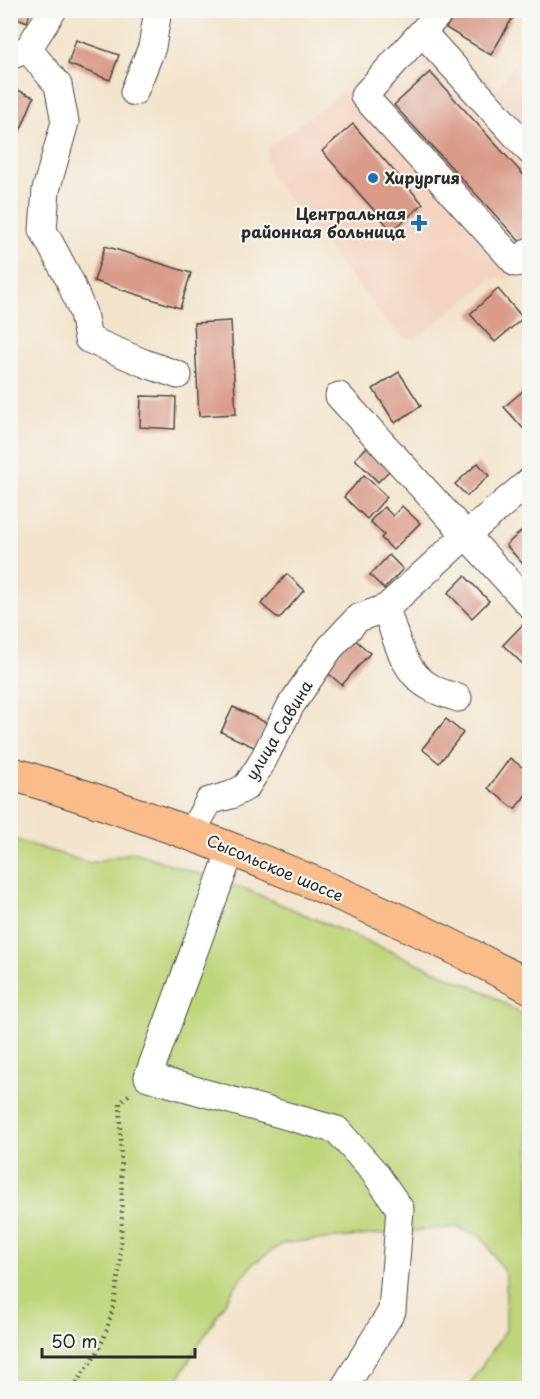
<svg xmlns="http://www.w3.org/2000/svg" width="540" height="1399" viewBox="0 0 540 1399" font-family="'Playpen Sans',sans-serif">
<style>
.built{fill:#f4d3c0}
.green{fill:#bed579;stroke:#748052;stroke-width:1.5}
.building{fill:#d99a88}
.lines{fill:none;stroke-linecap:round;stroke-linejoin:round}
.minor-casing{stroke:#494743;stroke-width:29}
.highway-casing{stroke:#494743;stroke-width:35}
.path{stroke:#494743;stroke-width:4;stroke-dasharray:1.5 4.5;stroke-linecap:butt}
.minor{stroke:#fff;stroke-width:27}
.highway{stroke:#fabc8b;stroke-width:33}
.poi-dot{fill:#1f6fb2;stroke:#f6f6f2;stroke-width:2}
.labels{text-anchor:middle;stroke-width:4.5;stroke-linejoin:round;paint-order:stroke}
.poi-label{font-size:16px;font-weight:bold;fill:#2b2b2b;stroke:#f6f6f2;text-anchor:start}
.street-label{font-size:16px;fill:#2b2b2b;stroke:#f6f6f2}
</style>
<rect width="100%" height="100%" fill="#f6f6f2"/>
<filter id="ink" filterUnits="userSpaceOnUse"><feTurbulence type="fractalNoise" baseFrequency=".0167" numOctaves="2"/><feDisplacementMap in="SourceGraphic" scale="12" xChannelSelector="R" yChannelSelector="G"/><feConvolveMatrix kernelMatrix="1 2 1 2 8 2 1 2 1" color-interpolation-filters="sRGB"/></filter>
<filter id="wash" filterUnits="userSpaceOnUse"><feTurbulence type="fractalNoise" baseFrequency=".008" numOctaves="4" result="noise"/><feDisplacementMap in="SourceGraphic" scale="24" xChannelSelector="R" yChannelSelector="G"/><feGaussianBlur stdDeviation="1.35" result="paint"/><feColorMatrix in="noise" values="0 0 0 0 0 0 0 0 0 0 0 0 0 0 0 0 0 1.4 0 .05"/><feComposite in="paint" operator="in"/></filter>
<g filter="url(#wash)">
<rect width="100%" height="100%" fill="#f3e3cb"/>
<path class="built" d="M428,32l70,55 31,-44v225l-12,10 -25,1 -77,60 -12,-1 -11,-10 -120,-149 -6,-20 2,-12z"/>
<path class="green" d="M10,838l80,25 44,-11 111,37 240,103 44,26v370h-62l39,-58v-55l-24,-38 -25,-10 -173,16 -30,20 -20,25 -62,100h-161z"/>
<g id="blocks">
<path class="building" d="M10,10h21l-4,12 -17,-7z
M456,10h61l-26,45 -45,-27z
M76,40l43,15 -9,25 -42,-16z
M430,72l100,110v55l-8,7 -128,-139z
M10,87l24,10 -23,56h-1z
M353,124l70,80 -31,27 -70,-80z
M105,246l86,27 -11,35 -86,-27z
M498,289l25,29 -28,24 -25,-28z
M231,321l5,93 -37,2 -5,-93z
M399,372l22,34 -26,17 -22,-34z
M530,385v51l-26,-29z
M141,396l35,1 -1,32 -35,-2z
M369,445l23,23 -14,14 -23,-23z
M478,463l11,13 -22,20 -12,-12z
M364,475l23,22 -20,22 -23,-22z
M402,506l18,17 -27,27 -12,-12 3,-3 -14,-14 14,-14 9,9z
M528,525l2,2v45l-24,-27z
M389,555l14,14 -19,20 -14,-14z
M287,574l17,16 -25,29 -18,-15z
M465,576l24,25 -17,17 -24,-25z
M528,619l2,2v50l-27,-26z
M351,636l19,17 -28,32 -19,-16z
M233,707l34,16 -11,25 -35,-16z
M446,719l17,14 -24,30 -17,-14z
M510,758l20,15v16l-15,20 -27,-21z"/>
</g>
</g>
<g filter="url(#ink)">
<use href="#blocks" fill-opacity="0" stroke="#494743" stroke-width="1.5"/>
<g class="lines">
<defs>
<path id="minor" d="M442,10l-78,86 152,167 14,-12
M422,32l108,119
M28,49l30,36 7,37 -19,68 -3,40 26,49 14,34 5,26 56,24 34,12
M10,56l18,-7 25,-39
M134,92l18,-45 6,-37
M339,396l191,209
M386,608c9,27 17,66 46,80 8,5 18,7 26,10
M191,834l18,-33 22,-6 15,-8 15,-23 30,-59 39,-57 28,-30 28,-10 79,-72 65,-55
M231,850l-83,227 189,53 38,43 25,36 -8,102 -48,77"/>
<path id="highway" d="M10,773c176,54 358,125 520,214"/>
</defs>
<use href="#minor" class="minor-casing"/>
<use href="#highway" class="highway-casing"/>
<path class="path" d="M73,1388c10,-16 25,-33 31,-51 26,-69 16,-160 16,-234l12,-11"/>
<use href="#minor" class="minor"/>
<use href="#highway" class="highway"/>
</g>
</g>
<g class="poi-dot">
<circle cx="373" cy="178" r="6"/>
<path d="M416 214h6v6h6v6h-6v6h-6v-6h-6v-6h6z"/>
</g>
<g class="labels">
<g class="poi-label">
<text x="385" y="184">Хирургия</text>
<text x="406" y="220" text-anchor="end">Центральная<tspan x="406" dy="18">районная больница</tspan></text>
</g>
<g class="street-label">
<text transform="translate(279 730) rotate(-59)" y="6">улица Савина</text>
<text transform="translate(275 868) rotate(23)" y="6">Сысольское шоссе</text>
</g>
</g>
<rect width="540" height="1399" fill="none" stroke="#f6f6f2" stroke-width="36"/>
<path d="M42 1348v9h153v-9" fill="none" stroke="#2b2b2b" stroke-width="3"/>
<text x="51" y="1348" font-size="18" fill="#2b2b2b" stroke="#f6f6f2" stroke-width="4.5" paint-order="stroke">50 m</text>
</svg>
